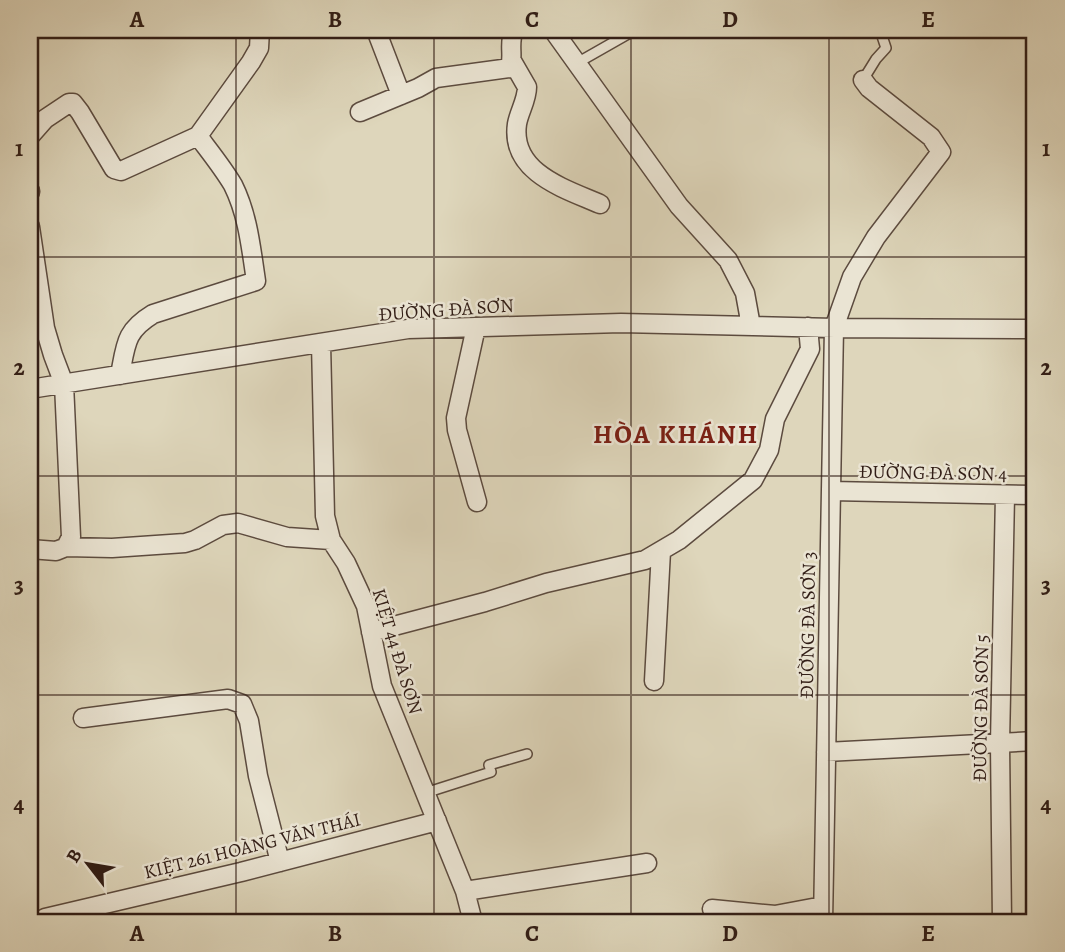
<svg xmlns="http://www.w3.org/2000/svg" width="1065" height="952" viewBox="0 0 1065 952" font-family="Alegreya,serif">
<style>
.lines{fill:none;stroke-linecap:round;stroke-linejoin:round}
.lane-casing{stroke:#5c4b3f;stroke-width:12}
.street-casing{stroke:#5c4b3f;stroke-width:21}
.lane{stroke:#eae4d3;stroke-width:9}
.street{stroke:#eae4d3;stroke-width:18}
.grid{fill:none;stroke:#311d16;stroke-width:2;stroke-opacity:0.55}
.labels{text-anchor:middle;stroke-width:5;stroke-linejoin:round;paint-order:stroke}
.street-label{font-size:19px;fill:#311d16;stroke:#eae4d3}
.district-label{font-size:26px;font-weight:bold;letter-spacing:2px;fill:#7a1f14;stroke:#eae4d3}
.neatline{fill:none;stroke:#311d16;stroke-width:2.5}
.grid-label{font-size:23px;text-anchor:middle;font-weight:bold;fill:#311d16}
</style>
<rect width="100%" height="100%" fill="#ded6bb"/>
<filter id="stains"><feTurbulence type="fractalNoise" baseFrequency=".00286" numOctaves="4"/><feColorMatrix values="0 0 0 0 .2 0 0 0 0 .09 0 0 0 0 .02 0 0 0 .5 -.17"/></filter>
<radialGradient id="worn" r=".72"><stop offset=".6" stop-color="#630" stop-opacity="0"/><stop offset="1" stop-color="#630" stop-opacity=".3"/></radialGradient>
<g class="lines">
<defs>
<path id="lane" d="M577,63l58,-33
M863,80l13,-21 10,-11 -6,-18
M425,793l66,-21 -2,-7 38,-11"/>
<path id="street" d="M376,30l25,65
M553,30l126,176 49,54 17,33 6,33
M512,61l15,26c0,13 -8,25 -10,37 -7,49 49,65 83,80
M360,112l58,-24 18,-10 74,-10c4,-13 -2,-25 4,-38
M30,136l15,-17 24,-16h4l7,9 34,57 7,2 77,-35 53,-74 8,-14 1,-18
M30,191v1
M30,227l15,101 8,27 11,29 7,153 -5,10 -10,4 -26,-2
M476,327l-20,91 1,12 20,72
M321,343l4,173 6,24 15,23 20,43 16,80 83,205 8,31
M120,375c6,-31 5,-44 33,-61l103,-33c-5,-33 -8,-66 -23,-96 -10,-17 -23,-33 -35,-49
M30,389l378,-60 213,-6 213,5 201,1
M831,491l204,4
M66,547l46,1 73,-5 10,-3 28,-15 15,-2 49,14 44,3
M371,632l114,-30 61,-19 99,-23 34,-20 74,-60 16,-30 6,-31 35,-70 -2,-22
M654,681l7,-130
M83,718l145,-19 14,5 7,17 9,55 22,86
M826,752l209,-11
M465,891l182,-28
M712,909l63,6 48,-9
M38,922l7,-4 196,-46 196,-51
M823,922l11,-594 18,-51 24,-40 65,-85 -10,-15 -62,-49 -6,-8
M1002,922l-2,-179 5,-248"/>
</defs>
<use href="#lane" class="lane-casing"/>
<use href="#street" class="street-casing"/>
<use href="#lane" class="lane"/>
<use href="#street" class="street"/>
</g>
<path class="grid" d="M236,30v892M434,30v892M631,30v892M829,30v892M30,257h1005M30,476h1005M30,695h1005"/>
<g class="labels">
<g class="street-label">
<text transform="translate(446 309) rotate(-4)" y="7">ĐƯỜNG ĐÀ SƠN</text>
<text transform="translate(933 472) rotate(1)" y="7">ĐƯỜNG ĐÀ SƠN 4</text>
<text transform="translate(807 625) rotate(-89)" y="7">ĐƯỜNG ĐÀ SƠN 3</text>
<text transform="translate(398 651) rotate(73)" y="7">KIỆT 44 ĐÀ SƠN</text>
<text transform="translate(980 708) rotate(-89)" y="7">ĐƯỜNG ĐÀ SƠN 5</text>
<text transform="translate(252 845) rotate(-14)" y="7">KIỆT 261 HOÀNG VĂN THÁI</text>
</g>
<g class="district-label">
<text x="676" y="443">HÒA KHÁNH</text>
</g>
</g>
<rect width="1065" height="952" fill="none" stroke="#ded6bb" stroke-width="77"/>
<g transform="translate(88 864) rotate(301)" stroke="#eae4d3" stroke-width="5" paint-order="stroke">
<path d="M0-5L12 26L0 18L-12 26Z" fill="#311d16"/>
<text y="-10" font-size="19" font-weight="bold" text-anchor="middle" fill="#311d16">B</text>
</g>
<rect x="38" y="38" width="988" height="876" class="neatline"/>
<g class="grid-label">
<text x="137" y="27">A</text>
<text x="335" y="27">B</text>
<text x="532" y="27">C</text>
<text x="730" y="27">D</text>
<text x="928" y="27">E</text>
<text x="19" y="156">1</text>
<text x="1046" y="156">1</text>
<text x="19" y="375">2</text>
<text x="1046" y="375">2</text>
<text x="19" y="593">3</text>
<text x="1046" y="593">3</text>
<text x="19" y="812">4</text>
<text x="1046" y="812">4</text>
<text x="137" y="941">A</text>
<text x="335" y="941">B</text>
<text x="532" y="941">C</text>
<text x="730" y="941">D</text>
<text x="928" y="941">E</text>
</g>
<rect width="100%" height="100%" filter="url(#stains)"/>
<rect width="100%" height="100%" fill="url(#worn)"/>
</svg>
